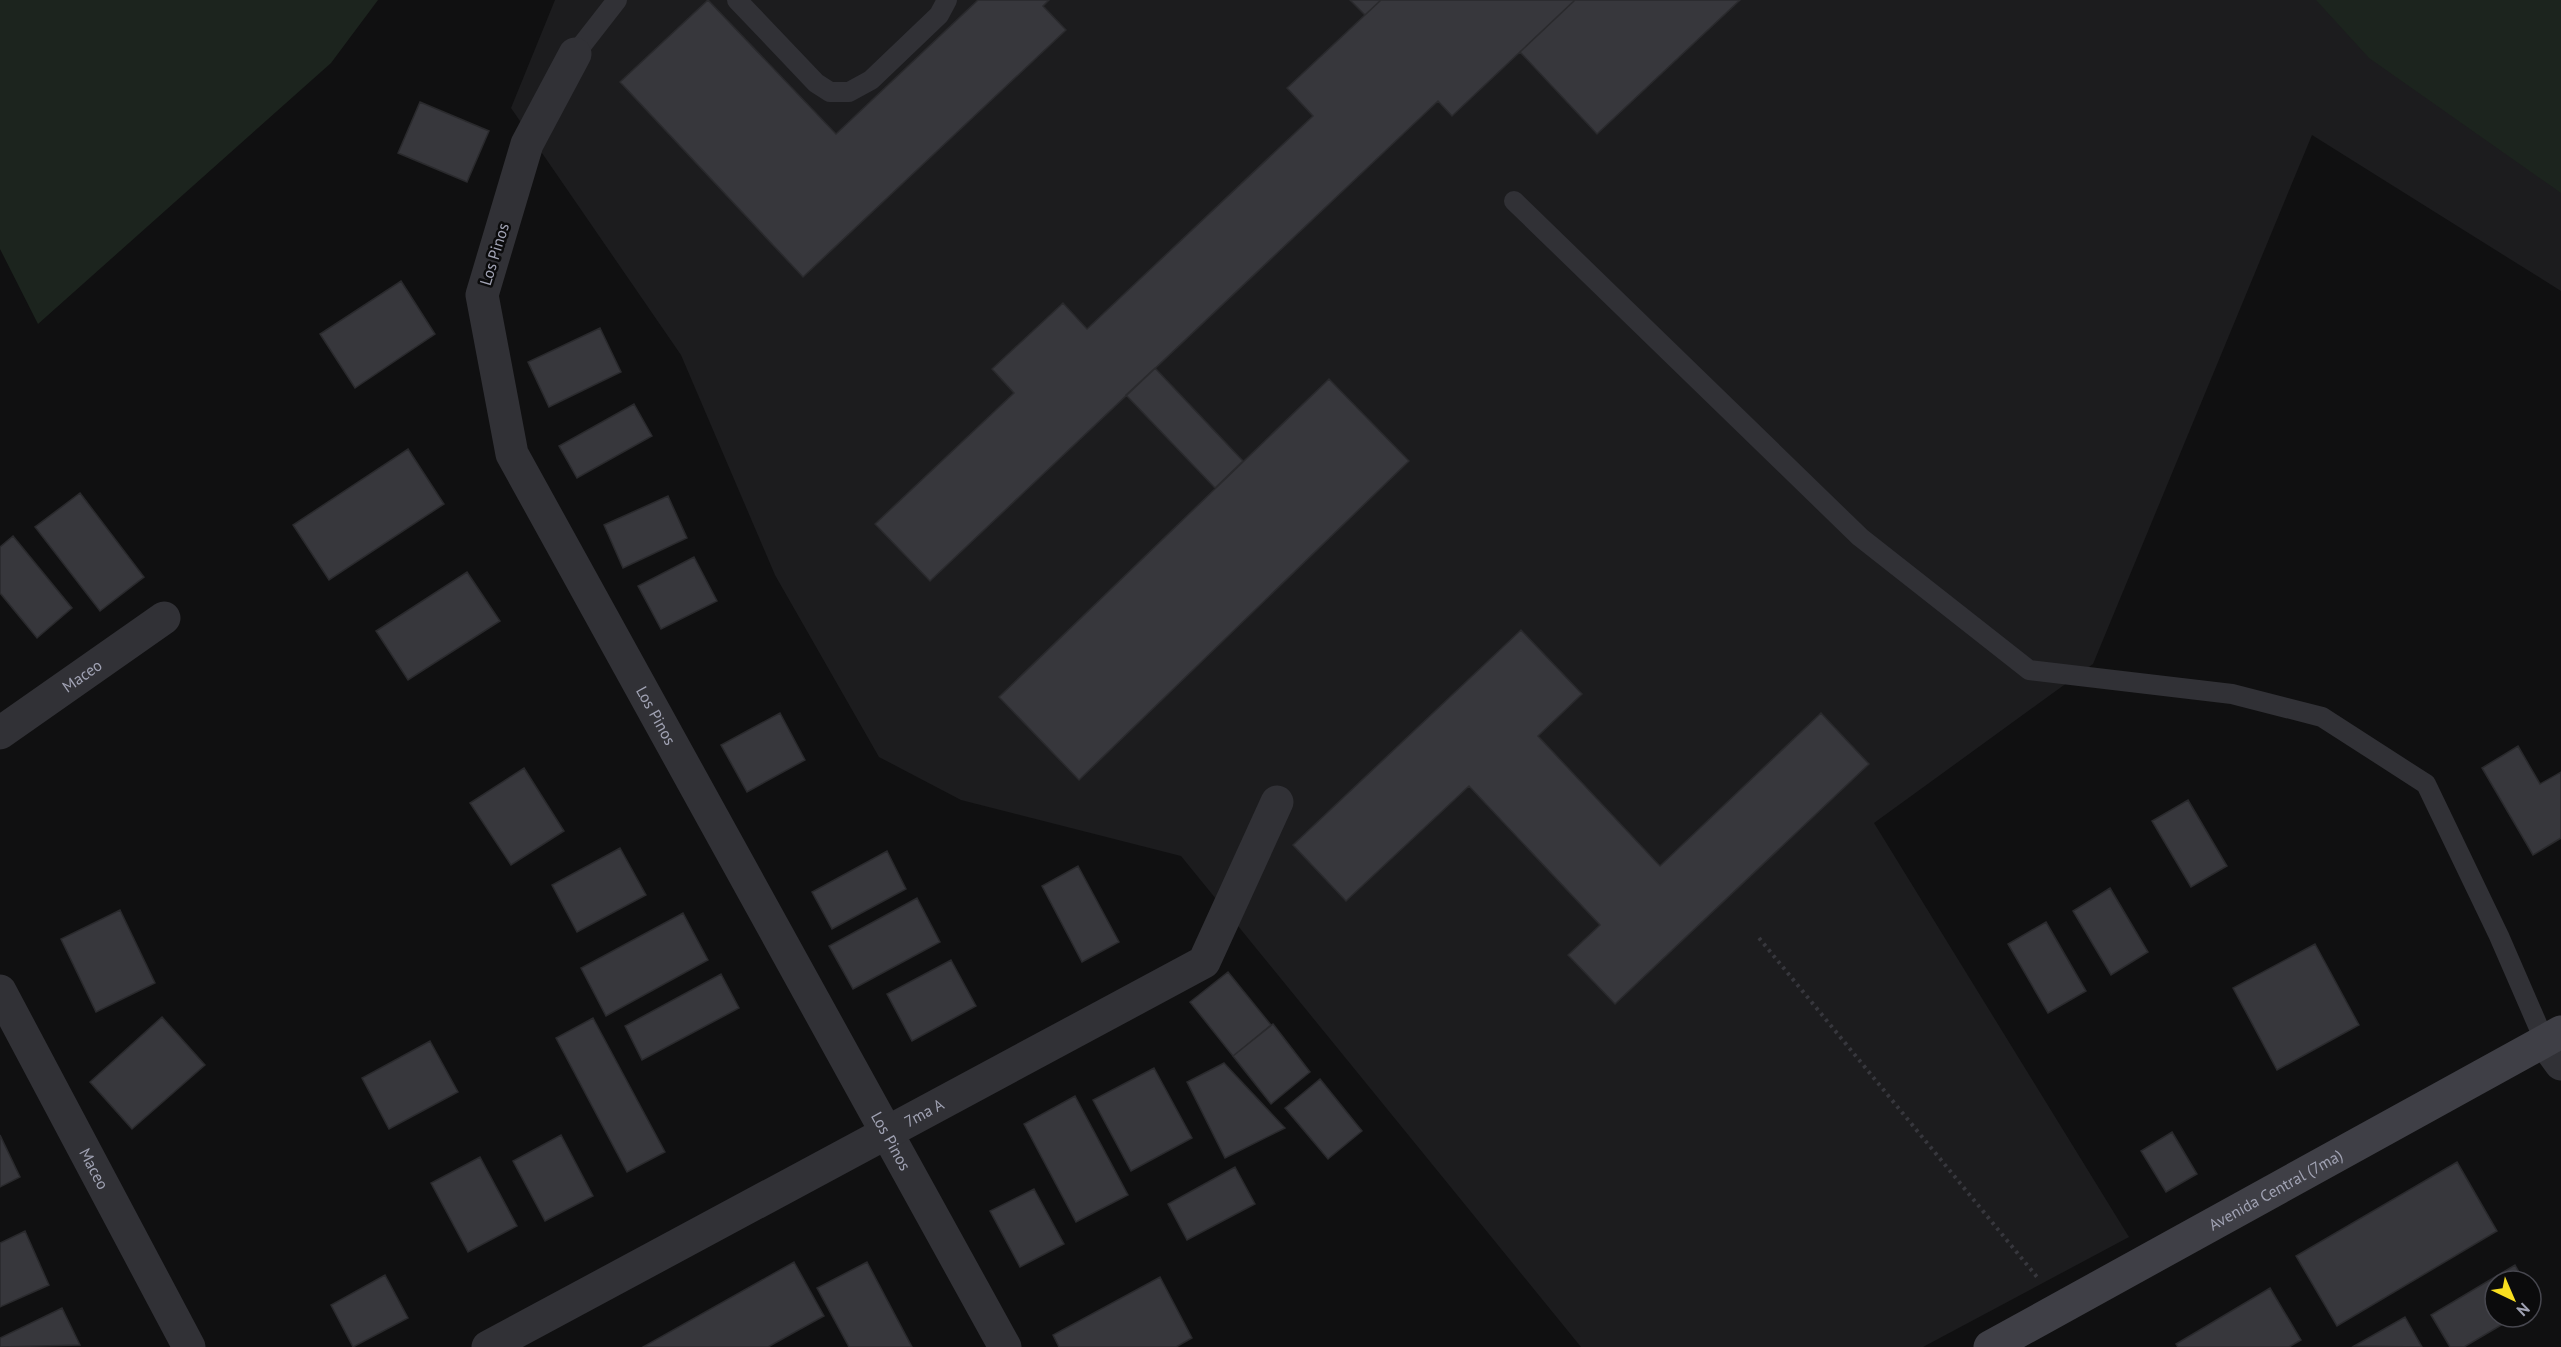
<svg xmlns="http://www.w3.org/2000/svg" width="2561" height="1347" viewBox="0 0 2561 1347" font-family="'PT Sans',sans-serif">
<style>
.built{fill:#1c1c1e}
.green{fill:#1c241e}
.building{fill:#37373c;stroke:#2a2a2d;stroke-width:1.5}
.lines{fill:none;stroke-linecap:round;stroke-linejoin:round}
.path{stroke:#37373d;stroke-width:4;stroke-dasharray:3 4.5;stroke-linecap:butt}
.lane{stroke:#313136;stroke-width:20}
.street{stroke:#313136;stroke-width:33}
.secondary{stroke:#3f3f46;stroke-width:33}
.labels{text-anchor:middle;stroke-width:5;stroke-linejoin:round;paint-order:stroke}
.street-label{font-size:16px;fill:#a0a2b3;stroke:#0b0b0c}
</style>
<rect width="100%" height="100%" fill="#101011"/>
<path class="built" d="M555,0h2006v291l-249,-156 -219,529 -219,159 255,414 -206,110h-342l-400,-491 -220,-56 -82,-43 -104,-182 -94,-220 -170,-247z"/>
<path class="green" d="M0,0h378l-47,63 -293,261 -38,-75z
M2316,0h245v193l-192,-135z"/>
<path class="building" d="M708,0l128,134 142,-134h71l-6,6 23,24 -263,247 -183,-195z
M1350,0h31l-16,15z
M1381,0h194l-123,116 -14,-15 -508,480 -55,-57 139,-131 -22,-24 71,-66 24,26 226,-213 -26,-28z
M1575,0h165l-143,134 -77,-82z
M420,102l69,29 -22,51 -69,-29z
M401,281l34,53 -80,54 -35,-54z
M600,328l21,44 -72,35 -21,-45z
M1155,368l88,93 -28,27 -89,-93z
M1329,379l80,82 -330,319 -80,-83z
M634,404l18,32 -75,42 -18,-32z
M408,449l36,55 -115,76 -36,-55z
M80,493l64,84 -44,34 -65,-84z
M668,496l19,42 -64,30 -19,-43z
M13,536l59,72 -35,30 -37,-45v-46z
M694,557l23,44 -56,28 -23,-43z
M467,572l33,49 -92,59 -32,-49z
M1521,630l61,64 -44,42 122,130 161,-153 48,51 -254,240 -47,-49 32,-30 -131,-139 -123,115 -53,-56z
M780,713l25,47 -58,32 -26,-47z
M2518,746l22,38 21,-12v66l-28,17 -51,-87z
M524,768l40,63 -53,34 -41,-62z
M2188,800l39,66 -36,21 -39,-66z
M620,848l26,47 -69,37 -25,-47z
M887,851l19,38 -74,40 -20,-37z
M1078,866l41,76 -37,20 -40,-76z
M2110,888l38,64 -37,23 -38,-64z
M917,898l23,44 -87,47 -24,-43z
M120,910l35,73 -59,29 -35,-73z
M683,913l25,47 -102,56 -25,-48z
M2046,922l40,69 -38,22 -40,-69z
M2315,944l44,81 -82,45 -44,-82z
M951,960l25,46 -64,35 -25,-47z
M1228,972l43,53 -38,31 -43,-54z
M721,974l18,34 -97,52 -17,-34z
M162,1017l43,48 -73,64 -42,-47z
M593,1018l72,134 -38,20 -71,-134z
M1273,1024l37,48 -39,32 -38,-48z
M430,1041l28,51 -69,37 -27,-51z
M1224,1063l61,65 -60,30 -38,-76z
M1154,1068l38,70 -61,33 -38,-71z
M1320,1079l42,52 -34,28 -43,-51z
M1075,1096l53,99 -52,27 -52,-98z
M2172,1132l25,42 -31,18 -25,-41z
M0,1135l20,42 -20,10z
M561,1135l32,61 -48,25 -32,-60z
M480,1157l37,69 -49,26 -37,-69z
M2457,1162l40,69 -160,95 -41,-70z
M1235,1167l20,37 -68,36 -19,-36z
M1034,1189l30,55 -44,23 -30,-56z
M25,1231l24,54 -49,22v-64z
M794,1262l30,54 -56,31h-125z
M867,1262l45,85h-63l-32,-59z
M2515,1265l9,16h-29v36h20l-51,30h-14l-19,-32z
M385,1275l23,43 -55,29 -22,-42z
M1160,1277l32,61 -16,9h-117l-6,-12z
M2270,1288l31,52 -12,7h-111l-2,-3z
M2531,1293l7,11 -7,4z
M62,1308l18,37 -80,2v-9z
M2405,1317l17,30 -68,-1z"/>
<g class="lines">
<path class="path" d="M1759,938l278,339"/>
<path class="lane" d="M737,0l79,83 14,9h19l22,-12 68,-65 8,-15
M575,54l42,-54
M1514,201l346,336 169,133 203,24 90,23 104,67 73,152 46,106"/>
<g class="street">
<path id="s1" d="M575,54l-48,90 -45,151 30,159 493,893"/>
<path id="s2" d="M0,733l164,-115"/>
<path id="s3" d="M0,991l189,356"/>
<path d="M2545,1042l16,22"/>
<path id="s4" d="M488,1347l716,-385 73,-160"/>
</g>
<path class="secondary" id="s5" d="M1990,1347l571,-315"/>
</g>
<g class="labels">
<g class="street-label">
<text transform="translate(494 254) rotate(-73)" y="6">Los Pinos</text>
<text dy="6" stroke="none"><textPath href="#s2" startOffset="100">Maceo</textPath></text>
<text dy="6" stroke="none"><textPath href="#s1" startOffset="720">Los Pinos</textPath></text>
<text dy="6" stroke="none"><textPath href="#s4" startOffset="495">7ma A</textPath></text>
<text dy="6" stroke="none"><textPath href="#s1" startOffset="1206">Los Pinos</textPath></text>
<text dy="6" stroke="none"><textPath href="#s3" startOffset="201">Maceo</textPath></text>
<text dy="6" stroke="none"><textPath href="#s5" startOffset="326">Avenida Central (7ma)</textPath></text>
</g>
</g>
<g transform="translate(2513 1299) rotate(136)"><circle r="28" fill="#0b0b0c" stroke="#47474f" stroke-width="1.5"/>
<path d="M0-4.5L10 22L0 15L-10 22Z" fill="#f9df20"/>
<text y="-9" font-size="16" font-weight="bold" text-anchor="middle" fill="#a0a2b3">N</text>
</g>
</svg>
